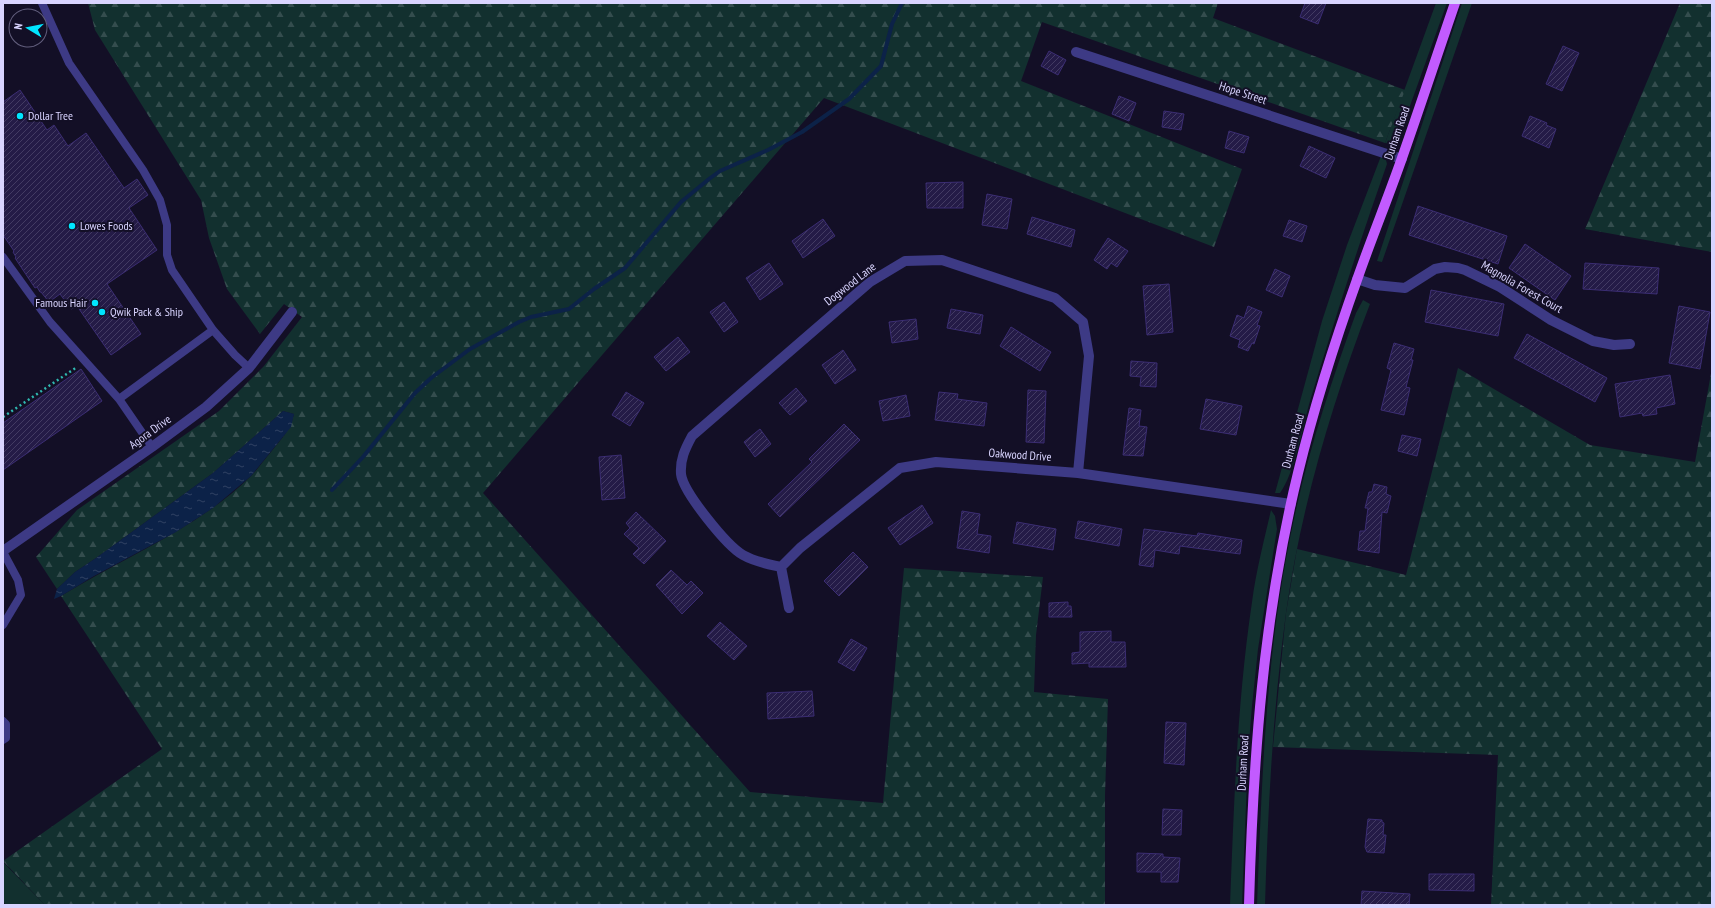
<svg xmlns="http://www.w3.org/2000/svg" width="1715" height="908" viewBox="0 0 1715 908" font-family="'PT Sans Narrow',sans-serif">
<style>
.grass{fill:#12302f}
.forest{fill:url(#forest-firs)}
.water{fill:url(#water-ripples)}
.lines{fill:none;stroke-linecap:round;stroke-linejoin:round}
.stream{stroke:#0c2248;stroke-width:4}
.building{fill:url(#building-hatch);stroke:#3b2d73}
.path{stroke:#2fb8b0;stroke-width:2.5;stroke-dasharray:2 3;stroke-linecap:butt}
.lane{stroke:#3d3a85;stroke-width:8}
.street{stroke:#3d3a85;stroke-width:10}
.primary{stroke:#c25bff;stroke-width:10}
.poi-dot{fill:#00e5ff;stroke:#130f26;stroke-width:1.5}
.labels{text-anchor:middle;stroke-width:4;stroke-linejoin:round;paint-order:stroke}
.street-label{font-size:12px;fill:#d9d4ff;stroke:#130f26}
.poi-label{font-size:12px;fill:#d9d4ff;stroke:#130f26;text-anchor:start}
</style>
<defs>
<pattern id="forest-firs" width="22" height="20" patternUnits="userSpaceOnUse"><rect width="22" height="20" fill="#12302f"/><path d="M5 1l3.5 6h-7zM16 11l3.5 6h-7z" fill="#344d4e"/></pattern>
<pattern id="water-ripples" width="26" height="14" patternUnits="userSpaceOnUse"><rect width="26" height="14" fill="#0c2248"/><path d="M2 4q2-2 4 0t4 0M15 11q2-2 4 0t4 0" fill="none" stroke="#2f4163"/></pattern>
<pattern id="building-hatch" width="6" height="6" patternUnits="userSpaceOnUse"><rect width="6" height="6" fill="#241b47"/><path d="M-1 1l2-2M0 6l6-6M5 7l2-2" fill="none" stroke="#433b63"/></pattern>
</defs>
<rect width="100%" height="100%" fill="#130f26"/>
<path class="grass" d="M1436,3h11l-50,139 -6,2 -6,-1z
M1462,3h10l-90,259 -5,-1z
M1381,156l5,4 1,4c-28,79 -53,158 -77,237 -7,24 -16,74 -30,92h-5l47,-172 25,-76z
M1363,300l7,4c-38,99 -69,203 -84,309 -13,96 -18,194 -21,292h-8c5,-129 9,-259 37,-386 15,-71 38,-139 62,-206z
M1271,510l4,6 2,13 -19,120 -6,57 -4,49 -6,150h-12c4,-101 7,-202 22,-303 4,-31 12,-61 19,-92z
M3,862l42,43h-39l-3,-4z"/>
<path class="forest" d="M88,3h1130l-5,15 192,72 -20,53 -343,-121 -21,59 221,88 -28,78 -390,-149 -341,395 267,299 133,11 21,-235 139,9 -7,58 -2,57 74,7 -3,97v109h-1060l-42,-44 159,-112 -101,-153c62,-38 139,-69 190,-120 7,-7 13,-16 20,-24 11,-14 19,-21 23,-38l-11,-3 -70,62 -117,85 -21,14 -18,17 -21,-32 41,-47 142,-99 45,-45 38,-49 -18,-13 -24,30 -33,-45 -18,-51 -8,-38 -106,-170z
M1680,3h32v249l-127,-23z
M1458,368l132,77 105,17 17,-94v537h-221l7,-150 -225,-8 13,-134 11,-64 109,26z"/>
<path class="water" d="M283,411l11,3 -3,13 -40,49 -38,32 -37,24 -82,44 -33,20 -7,3 3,-10 18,-17 21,-14 117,-85z"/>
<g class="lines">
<path class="stream" d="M332,490l31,-33 52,-64 16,-15 39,-29 49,-27 12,-5 38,-8 25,-20 31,-21 56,-66 28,-23 11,-8 48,-21 34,-18 47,-33 32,-33 11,-42 10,-21"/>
</g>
<path class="building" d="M1305,3h21l-8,21 -18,-7z
M1563,46l16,7 -17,38 -16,-7z
M1049,51l17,9 -8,15 -17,-9z
M20,90l27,40 7,-5 14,21 18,-13 38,55 13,-9 11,16 -19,13 28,42 -50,34 34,50 -30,21 -34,-49 -6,3 -11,-15 -11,8 -8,-10h-1l-3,-5 -2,1 -20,-30 1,-1 -3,-5 1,-1 -11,-16v-133z
M1119,96l17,7 -7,18 -17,-7z
M1164,111l20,3 -3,16 -19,-3z
M1530,116l17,7 -1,2 10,4 -7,19 -27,-12z
M1229,131l20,6 -5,16 -19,-5z
M1309,146l26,12 -9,20 -26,-12z
M963,182v26h-36l-1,-25z
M987,194l25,5 -5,30 -25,-4z
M1418,206l89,30 -9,28 -89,-29z
M1032,217l43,13 -4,17 -44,-13z
M823,219l12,17 -32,22 -11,-17z
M1289,220l18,6 -5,16 -19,-6z
M1108,238l20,13 -11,16 -6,-4 -4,6 -13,-9z
M1525,244l46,32 -16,24 -46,-32z
M769,263l14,21 -23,16 -14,-22z
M1585,263l74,5 -2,26 -74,-5z
M1275,269l15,7 -8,21 -16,-7z
M1169,284l4,48 -26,3 -4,-49z
M1431,290l73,14 -6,32 -73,-14z
M724,302l14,20 -14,10 -14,-20z
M1248,306l14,6 -5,13 3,1 -6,18 -2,-1 -4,8 -10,-4 2,-7 -10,-4 7,-21 7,3z
M1679,306l31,6 -10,57 -31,-6z
M951,309l32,6 -3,19 -33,-6z
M916,319l2,20 -26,4 -3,-21z
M1011,327l40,25 -11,19 -40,-25z
M1527,334l80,44 -12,24 -81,-44z
M678,337l12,15 -24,19 -12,-14z
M1394,343l20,6 -3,11h2l-7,27 4,1 -6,27 -23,-5 10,-40 -4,-2z
M843,350l13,20 -21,14 -13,-19z
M1131,361l26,2 -1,24 -16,-1 1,-9 -11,-1z
M81,369l21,32 -99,69v-47z
M1670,375l5,29 -19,4 1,6 -14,2 -1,-3 -22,4 -5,-33z
M796,388l11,13 -17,14 -11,-12z
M1028,390l18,1 -2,52 -18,-1z
M626,392l18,11 -14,23 -18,-11z
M939,392l19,2 -1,5 30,4 -3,23 -49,-6z
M906,395l4,21 -27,5 -4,-20z
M1206,399l36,7 -6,29 -36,-6z
M1129,408l12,2 -2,16 8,1 -4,29 -20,-1z
M844,424l16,16 -80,77 -12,-13 44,-42 -3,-3z
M760,429l11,15 -16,13 -11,-15z
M1402,435l19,4 -4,17 -19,-5z
M621,455l4,43 -23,2 -3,-43z
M1374,484l13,3 -1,7 5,2 -4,17 -5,-1 -3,41 -21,-3 2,-19h5l3,-23h-3l4,-16h3z
M922,505l11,18 -33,22 -12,-17z
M962,511l18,3 -3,20 14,2 -2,17 -32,-5z
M636,512l30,29 -22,23 -11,-10 6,-6 -15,-14 6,-6 -4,-5z
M1078,521l44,8 -3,17 -44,-8z
M1017,522l39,7 -3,21 -40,-7z
M1144,529l53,7 1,-3 44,7 -2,14 -60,-8 -1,8 -24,-4 -2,17 -14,-2z
M853,552l15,15 -29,29 -15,-15z
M671,570l16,15 4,-4 12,12 -21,21 -26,-29z
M1068,602v4h3l1,11h-23v-14z
M720,622l27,24 -13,14 -27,-24z
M1111,631v11h14l1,25h-37v-4l-17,1v-11l8,-1v-20z
M851,639l16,9 -13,23 -16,-9z
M812,691l2,25 -46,3 -1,-26z
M1166,722l20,1 -2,42 -20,-2z
M1163,809l19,1 -1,25h-19z
M1368,819l14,1v2l2,1 -1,12h3l-2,18 -17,-1 -2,-5z
M1137,853l26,1v3l17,1 -2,24h-17v-10h-24z
M1429,874h45v17l-45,-1z
M1362,891l48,3 -1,11h-48z"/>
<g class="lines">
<path class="path" d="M3,417l74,-50"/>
<path class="lane" d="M42,3l27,60 74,107 17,30 7,25v30l5,15 41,60 22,25 14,13
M3,257l47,65 69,77 33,48
M119,399l94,-69
M3,552l15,28 3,15 -18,30
M3,721l3,3v14l-3,2"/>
<path class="street" d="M1076,52l326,107
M1357,279l18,6 30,3 30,-19 10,-2 13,1 7,2 35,17 51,33 42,21 21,4 16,-1
M3,551l149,-104 54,-40 43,-39 43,-56
M781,567c-13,-3 -26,-5 -38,-12 -16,-9 -60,-63 -62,-81 -1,-15 4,-25 11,-38l178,-154 35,-21 37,-1 113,38 28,24 6,34 -11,117
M781,567l19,-19 100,-80 36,-6 142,11 213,31
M781,567l8,41"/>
<path class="primary" d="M1249,905c4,-146 14,-289 49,-432 16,-66 37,-132 60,-196 14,-40 30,-79 44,-119 18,-51 35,-103 53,-155"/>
</g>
<g class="poi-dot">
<circle cx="20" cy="116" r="4"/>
<circle cx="72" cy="226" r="4"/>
<circle cx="95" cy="303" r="4"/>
<circle cx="102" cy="312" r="4"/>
</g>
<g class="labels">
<g class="street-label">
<text transform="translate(1243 93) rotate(18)" y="4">Hope Street</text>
<text transform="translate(1397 133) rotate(-71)" y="4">Durham Road</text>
<text transform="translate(850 284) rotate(-38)" y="4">Dogwood Lane</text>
<text transform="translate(1522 287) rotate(30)" y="4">Magnolia Forest Court</text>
<text transform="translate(150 432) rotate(-36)" y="4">Agora Drive</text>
<text transform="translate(1293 441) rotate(-75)" y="4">Durham Road</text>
<text transform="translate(1020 455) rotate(4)" y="4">Oakwood Drive</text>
<text transform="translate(1243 763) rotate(-87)" y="4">Durham Road</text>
</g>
<g class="poi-label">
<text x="28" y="120">Dollar Tree</text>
<text x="80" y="230">Lowes Foods</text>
<text x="87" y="307" text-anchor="end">Famous Hair</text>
<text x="110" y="316">Qwik Pack &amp; Ship</text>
</g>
</g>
<rect width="1715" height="908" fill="none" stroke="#d9d4ff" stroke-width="8"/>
<g transform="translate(28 28) rotate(280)"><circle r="19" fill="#130f26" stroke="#625e7d"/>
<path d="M0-3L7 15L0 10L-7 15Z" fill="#00e5ff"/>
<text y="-6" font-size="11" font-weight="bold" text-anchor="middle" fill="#d9d4ff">N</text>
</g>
</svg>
